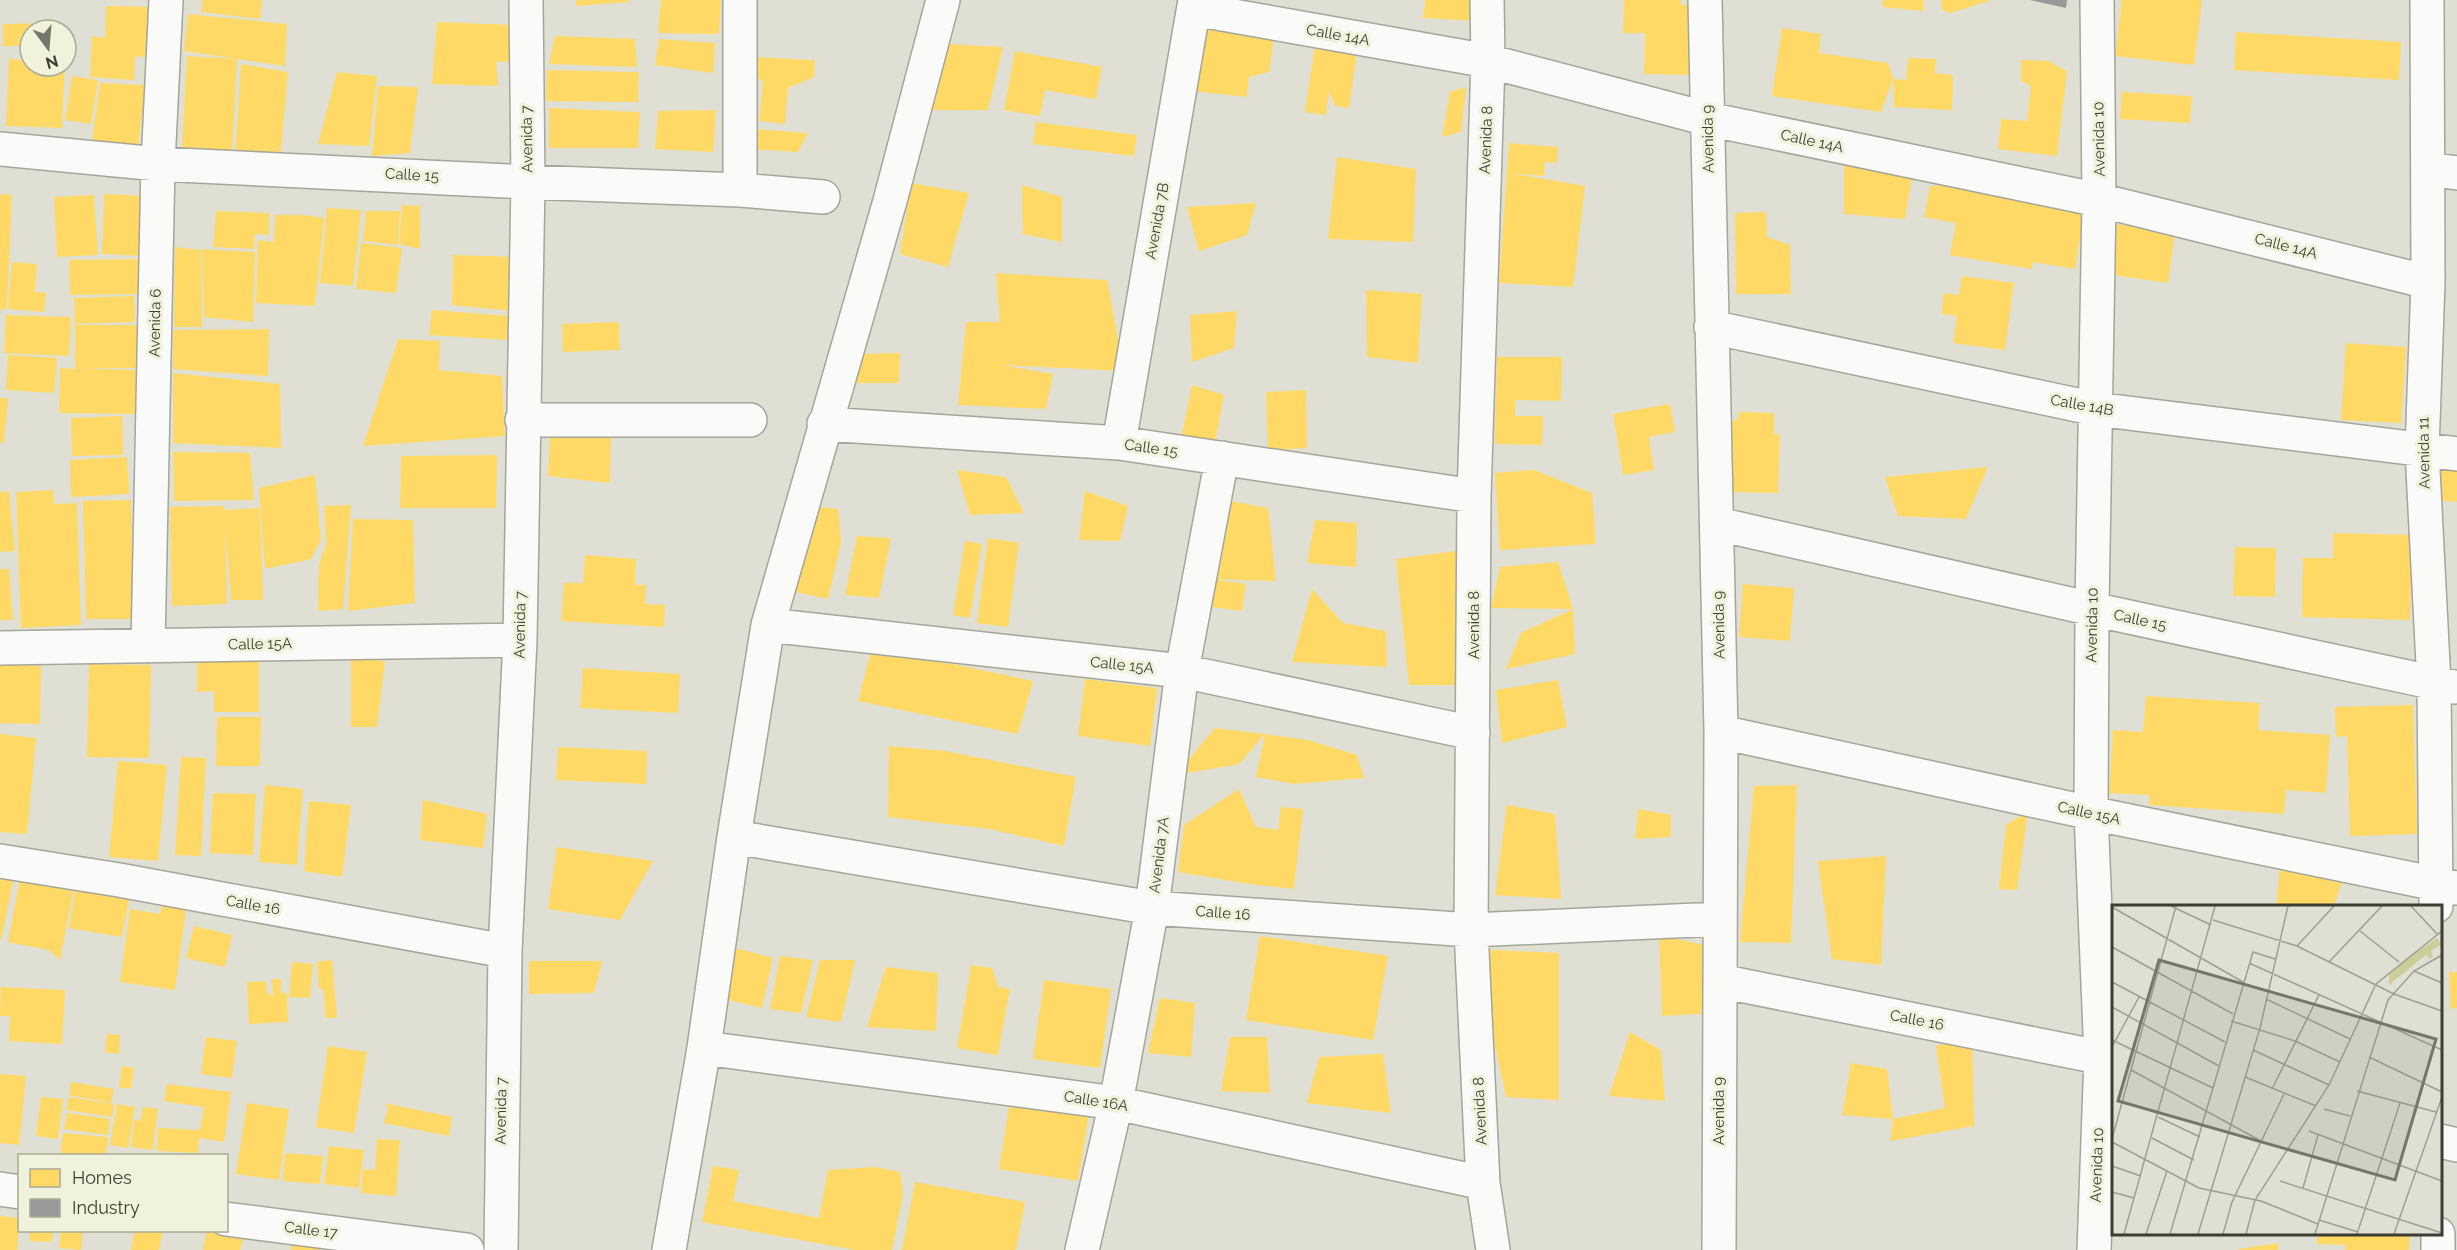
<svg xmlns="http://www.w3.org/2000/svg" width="2457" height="1250" viewBox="0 0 2457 1250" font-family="Raleway,sans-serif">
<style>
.homes{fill:#ffd966}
.industry{fill:#999}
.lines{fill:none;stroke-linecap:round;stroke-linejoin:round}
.minor-casing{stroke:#a4a59b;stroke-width:36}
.minor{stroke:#fafaf8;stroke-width:33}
.labels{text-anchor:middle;stroke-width:6;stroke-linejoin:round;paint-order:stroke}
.street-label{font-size:15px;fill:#3d3d34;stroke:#f1f2db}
.inset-road{fill:none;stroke:#9e9f93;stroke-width:1.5}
.view{fill:#76766c;fill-opacity:0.15;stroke:#76766c;stroke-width:3}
.inset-edge{fill:none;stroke:#3d3d34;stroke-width:3}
</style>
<rect width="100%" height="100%" fill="#dfe0d3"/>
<path class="homes" d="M203,0h59l-2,19 -59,-7z
M576,0h52v2l-52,4z
M661,0h60l-2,34 -61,-1z
M1425,0h55l-2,21 -55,-3z
M1624,0h57v5l14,-1 -1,71 -50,-1 1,-41h-22z
M1883,0h41l-1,11 -41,-4z
M1941,0h50l-40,13 -9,-3z
M2122,0h80l-8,65 -79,-9z
M106,6l50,1 -5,51 -16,-2 -1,24 -44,-3 2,-41 13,2z
M188,14l99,10 -2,42 -101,-15z
M437,22l80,3 2,36 -23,1 2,24 -66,-2z
M53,23v7h-23v16h-27v-22z
M1201,28l73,9 -5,35 -20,5 -2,20 -54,-6z
M1782,28l39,6 -2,19 69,10 5,16 13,1 2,-22 28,1 -1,14 18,2 -1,35 -58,-3 -1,-28 -12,33 -109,-16z
M2236,32l165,10 -2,38 -165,-10z
M555,36l80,3 2,28 -88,-3z
M659,39l56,4 -2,30 -58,-8z
M1316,39l42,6 -9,63 -14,-2 -6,-15 -3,24 -21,-3z
M944,44l59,3 -15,63h-55z
M1015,51l87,16 -6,32 -51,-9 -5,26 -36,-6z
M187,56l50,3 -5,95 -50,-6z
M754,57l61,3 -1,17 -26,11 -3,36 -26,-3 4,-39 -10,-8z
M9,59l21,1v6h35l-3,62 -56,-2z
M2021,60l27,1 19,10 -10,85 -59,-7 3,-30 26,2 4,-35 -10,-5z
M241,64l47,8 -8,88 -45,-3z
M547,70l92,2 -1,30 -92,-1z
M337,72l40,4 -8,70 -51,-2z
M72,76l26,4 -7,44 -26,-4z
M100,83l45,2 -7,64 -47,-1z
M378,86l40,1 -8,66 -38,3z
M1466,87l-5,45 -19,5 8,-45z
M2122,92l70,4 -2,27 -70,-4z
M549,108l91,4 -2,36h-89z
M716,110l-3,42 -58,-3 3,-38z
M1036,122l101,13 -3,21 -101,-12z
M754,129l54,4 -10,19 -46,-3z
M1509,143l49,4 -1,16 -12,-1 -1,14 -34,-3 75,13 -12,101 -74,-4z
M1844,150l70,14 -9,55 -61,-5z
M1337,157l79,12 -3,73 -85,-3z
M911,183l58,10 -21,74 -48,-13z
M1022,185l40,12v45l-39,-8z
M1949,185l138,13 -12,71 -42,-7 -1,7 -82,-14 6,-32 -32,-6 6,-31z
M0,194l12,1 -5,113 -7,2z
M104,194l42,2 -2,60 -42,-2z
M94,195l4,60 -41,2 -3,-60z
M1256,203l-9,32 -48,16 -12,-44z
M402,205l18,1v43l-21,-5z
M327,208l34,2 -8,76 -33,-3z
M216,211l53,2v22l-14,-1 -1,15 -41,-2z
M366,211h34l-2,34 -35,-4z
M1766,212l1,25 23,8 1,49h-55l-1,-81z
M275,215h28l21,3 -9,88 -59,-3 2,-63 16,2z
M2115,224l60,8 -7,51 -61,-9z
M361,243l41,5 -6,45 -40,-4z
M175,247l26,3 1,77h-28z
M202,249l53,3 -2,70 -49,-5z
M453,255l64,2 -4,54 -61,-6z
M138,259v35l-68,1 -1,-35z
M12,262l25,2 -2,28 11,1 -2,19 -36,-3z
M996,273l111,7 17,91 -122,-6 51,9 -7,35 -88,-4 8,-83h34z
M1962,276l52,7 -9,67 -52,-7 4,-27 -16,-2 3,-21 15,2z
M1366,290l56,4 -4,69 -51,-6z
M134,296l1,26 -60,2 -1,-26z
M432,310l79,6 -1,24 -81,-5z
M1237,311l-3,37 -42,14 -2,-47z
M6,315l65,2 -2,39 -65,-3z
M619,322l1,28 -57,2 -1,-28z
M75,325h65v43h-60l57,2 -1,44 -77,-1 1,-45 15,1z
M269,329l-1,47 -95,-7v-39z
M398,339l42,2 -1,29 63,6 3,60 -142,10z
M2346,343l60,4 -5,76 -60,-3z
M900,353l-1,30h-48l-1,-29z
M8,355l49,3 -3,35 -48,-3z
M1497,357h65l-1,44 -45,-1 -1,16h28l-1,29 -47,-1z
M173,373l107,11 1,64 -108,-5z
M1192,385l32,10 -9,48 -34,-4z
M1306,390l1,58 -39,2 -2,-58z
M0,398h8l-4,45 -4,-1z
M1670,404l5,28 -26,5 5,33 -31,5 -10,-61z
M1740,412l34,1v21l6,1 -2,58 -53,-1 2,-72 9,1z
M122,416l1,39 -51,1 -1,-38z
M550,436l61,2 -1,45 -62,-7z
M173,452l77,1 4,47 -80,1z
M497,455l-1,53h-96l1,-52z
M127,457l2,37 -58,3 -1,-37z
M2432,459l25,2v41l-30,-3z
M1988,467l-22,52 -68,-3 -13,-39z
M957,470l49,7 18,36 -54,2z
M1534,470l58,23 4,51 -96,6 -5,-77z
M315,475l6,65 -10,19 -46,10 -6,-81z
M53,490l1,14 23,-1 4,122 -60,3 -5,-136z
M9,491l6,60 -15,1v-60z
M1085,491l43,15 -8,35 -41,-1z
M131,500l2,119h-47l-3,-118z
M1230,501l38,7 8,73 -65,-2 35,5 -4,27 -37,-5 5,-32z
M351,505l-8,104 -25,2 1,-47 7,-20 -2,-38z
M804,505l34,4 3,34 -13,56 -41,-9z
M224,506v4l36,-2 3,92h-32l-6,-75 2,79 -55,2 -2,-99z
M353,519l60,1 2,83 -67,8z
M1315,520l42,3 -1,44 -49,-4z
M2333,533l79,2 -2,85 -108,-3 1,-59h30z
M857,536l34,2 -12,60 -34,-3z
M988,538l31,5 -11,84 -31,-4z
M965,541l17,3 -12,74 -17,-3z
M2235,547l41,1 -1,49 -42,-1z
M1456,551l2,134h-49l-13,-126z
M585,555l51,4 -1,26h11l-1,19 20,1 -1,22 -103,-6 3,-38h19z
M1558,562l15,47 -82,-1 9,-41z
M0,569h9l4,51h-13z
M1743,584l51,4 -4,53 -51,-4z
M1312,589l31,34 43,8 1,36 -95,-5z
M1573,609l2,45 -69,15 15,-36z
M872,647l161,34 -15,53 -160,-33z
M351,653l34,9 -8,65h-26z
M197,655h62v57h-45v-21l-17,1z
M0,664l41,2 -1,58 -40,-1z
M89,664l62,1 -2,93 -62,-1z
M583,668l97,6 -2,39 -98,-5z
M1085,679l72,9 -7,58 -72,-10z
M1558,680l9,47 -65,16 -6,-53z
M2146,696l114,7 -2,27 72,5 -4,58 -40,-3 -2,24 -135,-9 1,-10 -41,-2 4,-63 30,2z
M2413,705l4,129 -67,2 -3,-100 -11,1 -1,-30z
M217,717h44l-1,49h-44z
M1215,728l50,6 -26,30 -63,11z
M0,734l36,4 -9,96 -27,-2z
M1265,734l43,6 49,15 7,23 -69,6 -39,-7z
M889,746l56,5 131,26 -12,69 -74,-17 -102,-12z
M558,747l89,4 -1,33 -90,-4z
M181,757l25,1 -5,98 -26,-1z
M118,761l49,4 -9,96 -49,-4z
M265,785l38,4 -6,76 -38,-3z
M1797,785l-6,158 -51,-1 14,-156z
M1239,789l17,38 22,3 3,-23 22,2 -9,80 -44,-5 -72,-12 6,-47z
M213,793l43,1 -3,61 -43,-2z
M423,800l64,14 -4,34 -63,-8z
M309,801l42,4 -9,72 -38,-6z
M1507,805l48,9 6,85 -66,-4z
M1638,809l33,6v22l-36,2z
M2028,811l-11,79 -18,-1 7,-64z
M557,847l96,14 -33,59 -72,-11z
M1886,856l-5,109 -49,-6 -14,-98z
M0,863l16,4 -15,73h-1z
M22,867l54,10 -16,83 -11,-10 -41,-8z
M2280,867l62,15 -8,24h-58z
M78,873l54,10 -10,54 -53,-9z
M163,899l24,3 -12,88 -55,-8 10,-73 30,5z
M194,926l38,9 -7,32 -39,-9z
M1659,935l49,11 -7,68 -39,2z
M1260,936l128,20 -15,84 -127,-20z
M735,948l38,10 -11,50 -38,-9z
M1474,949l85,4v147l-53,-3z
M780,956l33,4 -12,53 -31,-4z
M332,960l5,58h-11l-3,-29h-4l-2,-27z
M820,960h35l-14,62 -35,-5z
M529,961h73l-8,32 -65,1z
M292,962l21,2 -3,34 -21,-1z
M971,965l21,3 6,19 12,2 -12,66 -41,-7z
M886,967l52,6 -2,58 -69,-4z
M2449,972h8v36l-6,1z
M272,979h9v14h6l1,29 -39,2 -2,-42 19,-1 1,12 6,3z
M1044,980l67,9 -11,79 -67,-9z
M1,987l64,3 -3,54 -53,-3 1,-25h-10z
M1160,998l35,5 -4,54 -43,-4z
M1630,1032l31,18 4,51 -56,-5z
M107,1034l13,1 -1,19 -14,-2z
M206,1037l31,4 -5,37 -31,-4z
M1230,1037h37l3,56 -49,-2z
M1972,1037l2,89 -84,15 3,-22 52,-11 -9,-62z
M328,1046l39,6 -13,81 -38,-6z
M1383,1054l8,59 -84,-10 12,-46z
M1851,1063l36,6 6,50 -51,-4z
M122,1066l12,2 -3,21 -12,-2z
M0,1074l26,2 -7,69 -19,-2z
M71,1082l43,7 -3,14 -42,-8z
M167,1084l64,8 -7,50 -25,-4 -1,15 -41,-2 1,-23 42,2 4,-23 -40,-6z
M41,1097l22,2 -5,40 -22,-3z
M69,1097l45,7 -2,13 -46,-7z
M1010,1102l79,12 -11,67 -79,-12z
M247,1103l42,6 -10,71 -43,-6z
M384,1103l68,14 -3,19 -65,-13 4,-16z
M117,1104l18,3 -7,41 -18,-3z
M143,1107l15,2 -5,41 -22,-3 3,-27 6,1z
M67,1113l43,6 -2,16 -44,-6z
M63,1133l45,4 -2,18h-46z
M377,1139l23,1 -4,56 -35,-3 2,-24 12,1z
M329,1146l35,4 -5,38 -35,-4z
M285,1153l38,3 -3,28 -37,-3z
M713,1166l26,4 -6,31 86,17 9,-48 47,-3 25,5 3,22 -11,56h-37l-153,-28z
M915,1182l110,20 -9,48h-114z
M0,1216l20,2 -3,32h-17z
M29,1230h25l-3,12 -21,-1z
M61,1230h22l-2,20 -22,-2z
M135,1230h28l-4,20h-28z
M207,1230l37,4 -4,16h-37z
M2318,1234h92l-1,16h-64l1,-5 -29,-1z
M292,1243l28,6v1h-29z
M2279,1243l-1,7h-39v-1z"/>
<path class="industry" d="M2030,0h37l-1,8z"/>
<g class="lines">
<defs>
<path id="minor" d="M740,0v190
M1487,0l1,61 -14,435 -3,434 12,253 10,67
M1705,0l16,732 -2,518
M2427,0l1,282 -6,168 12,234 2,222
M1194,9l294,52 220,58 391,81 329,82
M0,149l158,15 370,18 212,8 83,7
M2428,169l29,4
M1711,327l385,82 361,45
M522,420h228
M824,424l295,19 355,53
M1119,443l76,-443
M1718,524l374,85 362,78
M768,625l414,46 291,62
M148,646l10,-482 8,-164
M0,648l520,-8
M1721,732l370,81 365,75
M734,837l418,71 319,22 248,-11
M0,861l119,19 386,71
M1720,981l394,79
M704,1048l412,55 367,80
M2440,1141l17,4
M0,1189l20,3
M226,1219l241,31
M2438,1234v16
M501,1250l4,-299 15,-311 8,-458 -2,-182
M669,1250l35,-202 30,-211 34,-212 122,-424 53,-201
M1082,1250l34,-147 36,-195 30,-237 40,-213
M2094,1250l7,-193 -10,-244 1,-204 7,-409 -2,-200"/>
</defs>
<use href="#minor" class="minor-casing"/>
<use href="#minor" class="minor"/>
</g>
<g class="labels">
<g class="street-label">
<text transform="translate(1338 35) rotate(10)" y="5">Calle 14A</text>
<text transform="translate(527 139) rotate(-91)" y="5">Avenida 7</text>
<text transform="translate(1708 139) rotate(-91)" y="5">Avenida 9</text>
<text transform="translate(2099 139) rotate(-91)" y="5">Avenida 10</text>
<text transform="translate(1486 140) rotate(-88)" y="5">Avenida 8</text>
<text transform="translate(1812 141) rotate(12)" y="5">Calle 14A</text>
<text transform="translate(412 175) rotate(3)" y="5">Calle 15</text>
<text transform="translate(1157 221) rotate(-80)" y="5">Avenida 7B</text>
<text transform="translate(2286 246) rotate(14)" y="5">Calle 14A</text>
<text transform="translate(155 323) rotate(-89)" y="5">Avenida 6</text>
<text transform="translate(2082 405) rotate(10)" y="5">Calle 14B</text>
<text transform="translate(1151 448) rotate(8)" y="5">Calle 15</text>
<text transform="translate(2424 453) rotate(-91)" y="5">Avenida 11</text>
<text transform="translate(2140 620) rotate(12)" y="5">Calle 15</text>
<text transform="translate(520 625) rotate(-89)" y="5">Avenida 7</text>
<text transform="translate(1474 625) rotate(-90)" y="5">Avenida 8</text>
<text transform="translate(1719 625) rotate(-91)" y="5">Avenida 9</text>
<text transform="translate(2092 625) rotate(-89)" y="5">Avenida 10</text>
<text transform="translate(260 644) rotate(-1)" y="5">Calle 15A</text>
<text transform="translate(1122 665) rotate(6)" y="5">Calle 15A</text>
<text transform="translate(2089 813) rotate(12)" y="5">Calle 15A</text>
<text transform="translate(1159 855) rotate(-83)" y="5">Avenida 7A</text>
<text transform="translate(253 905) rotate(10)" y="5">Calle 16</text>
<text transform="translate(1223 913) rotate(4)" y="5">Calle 16</text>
<text transform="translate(1917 1020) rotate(11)" y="5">Calle 16</text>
<text transform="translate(1096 1101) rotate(9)" y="5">Calle 16A</text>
<text transform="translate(501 1111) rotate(-89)" y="5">Avenida 7</text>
<text transform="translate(1480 1111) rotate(-93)" y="5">Avenida 8</text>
<text transform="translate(1719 1111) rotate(-90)" y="5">Avenida 9</text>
<text transform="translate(2097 1165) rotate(-88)" y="5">Avenida 10</text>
<text transform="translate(311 1230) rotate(7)" y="5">Calle 17</text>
</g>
</g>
<g transform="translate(2112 905)">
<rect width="330" height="330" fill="#dfe0d3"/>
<path d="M330,30v12l-2,-2 -9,6 2,6 -4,2 -2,-5 -38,31v-10l12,-12 36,-25 3,5z" fill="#cccd99"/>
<path class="inset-road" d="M59,1l40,19M299,1l27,29M0,2l131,75M101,15l84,26 97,48 48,17M248,26l39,31M185,41l37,-40M0,42l121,67M217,57l53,-56M137,58l193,87M302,66l28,12M0,77l113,60M154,94l84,40M0,102l107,59M119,116l64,20 45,21M0,135l101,48M0,142l27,-50M141,145l76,35M257,152l73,35M19,165l130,71M133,172l71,29M160,184l47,-94M245,186l79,21M212,204l26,7M46,212l42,20M197,226l133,50M40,233l42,22M0,234l64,-233M0,237l87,46 62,13 57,23M0,261l29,10M168,276l162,52M191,283l15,-53M0,287l22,6M207,315l39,12M12,329l91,-328M34,329l21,-63M58,329l83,-282 22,7M86,329l62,-206 28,-122M111,329l9,-32 52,-108M134,329l9,-34 74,-115 47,-101 66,-53M203,329l73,-234 26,-29 28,-16M245,329l43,-131M282,329l48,-137"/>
<path class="view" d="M47,55l277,79 -41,141 -277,-79z"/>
<rect width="330" height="330" class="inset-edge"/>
</g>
<rect x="18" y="1154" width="210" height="78" fill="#f1f2db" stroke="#a9aa98" stroke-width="1.5"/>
<rect x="30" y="1169" width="30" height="18" fill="#ffd966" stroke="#a9aa98" stroke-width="1.5"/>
<text x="72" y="1184" font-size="18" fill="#3d3d34">Homes</text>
<rect x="30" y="1199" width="30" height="18" fill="#999999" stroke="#a9aa98" stroke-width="1.5"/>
<text x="72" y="1214" font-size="18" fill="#3d3d34">Industry</text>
<g transform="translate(48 48) rotate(164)"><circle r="28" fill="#f1f2db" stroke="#a9aa98" stroke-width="1.5"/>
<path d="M0-4.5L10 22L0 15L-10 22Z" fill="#76766c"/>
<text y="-9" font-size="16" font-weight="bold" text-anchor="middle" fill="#3d3d34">N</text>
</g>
</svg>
